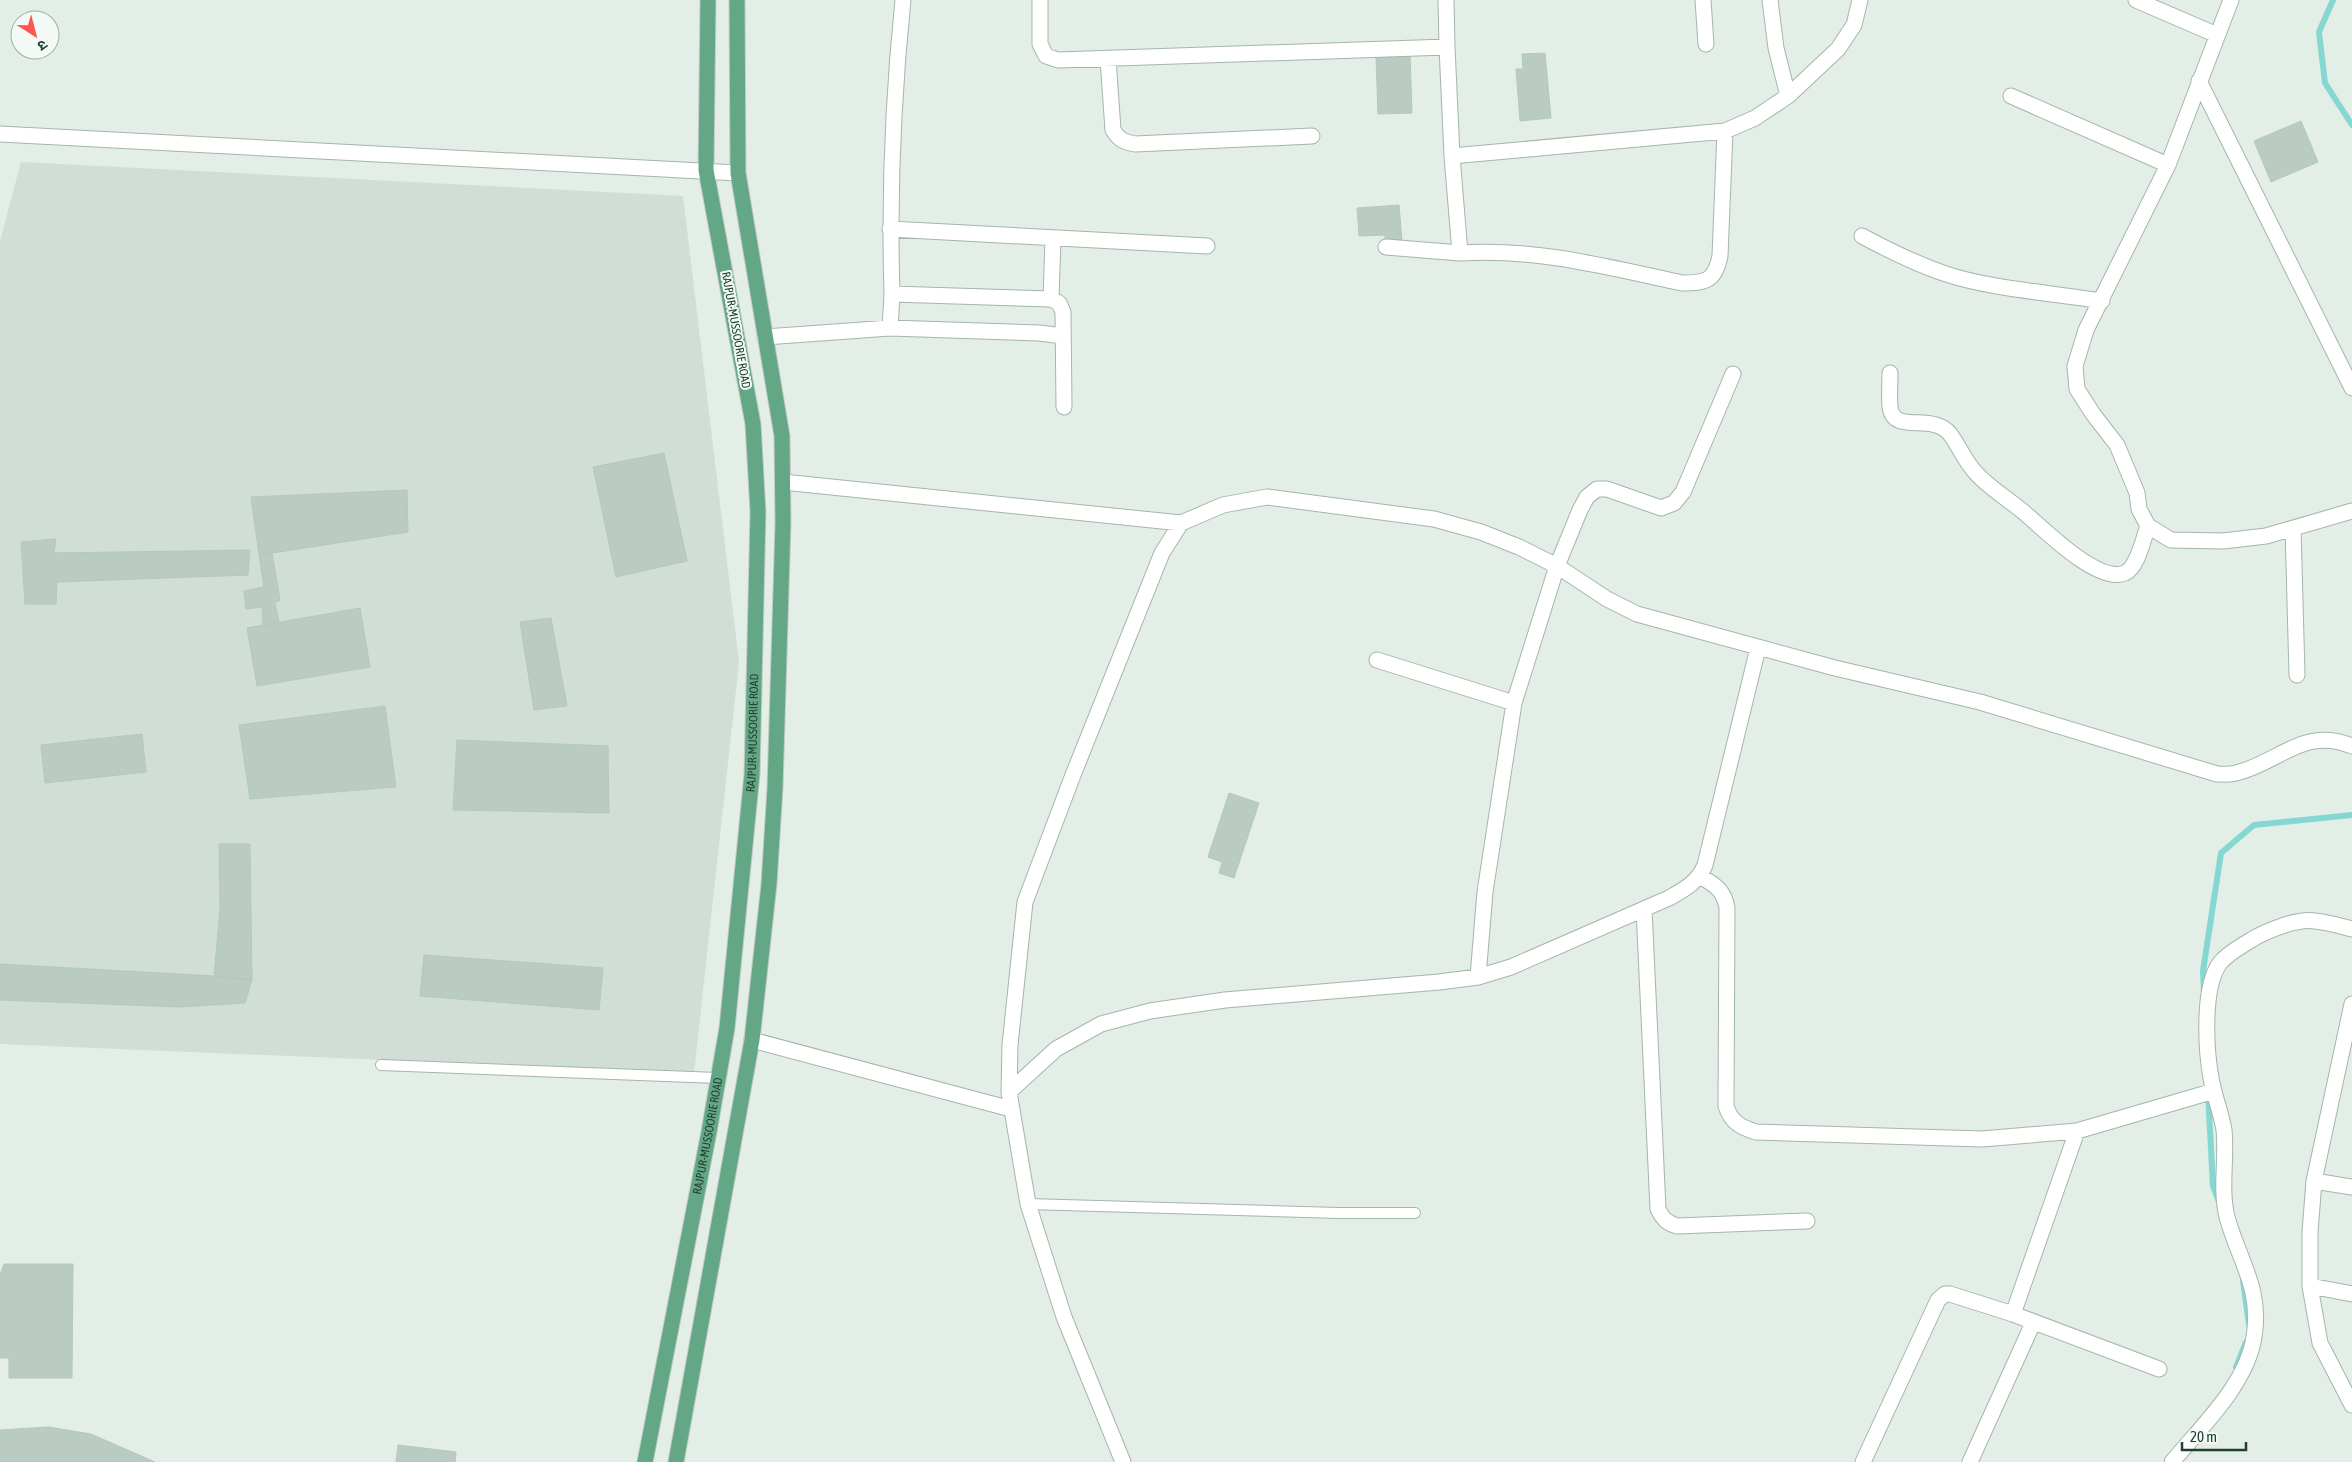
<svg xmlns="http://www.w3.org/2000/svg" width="2352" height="1462" viewBox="0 0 2352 1462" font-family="'Asap Condensed','Noto Sans Devanagari',sans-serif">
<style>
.built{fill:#d0ded5}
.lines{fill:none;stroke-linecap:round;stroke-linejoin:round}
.stream{stroke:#86d7d2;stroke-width:6}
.building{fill:#baccc1;stroke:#b4c8bb}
.service-casing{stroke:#a4b6ac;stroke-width:12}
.minor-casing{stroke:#a4b6ac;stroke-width:17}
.primary-casing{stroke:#c1cac5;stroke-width:17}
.service{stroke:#fff;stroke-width:10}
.minor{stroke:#fff;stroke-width:15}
.primary{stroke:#63a787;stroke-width:15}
.labels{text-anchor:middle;stroke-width:4;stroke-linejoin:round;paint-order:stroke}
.street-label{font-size:12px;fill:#204031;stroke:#f3faf5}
</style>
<rect width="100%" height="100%" fill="#e2eee6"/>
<path class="built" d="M21,162l662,34 56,466 -45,411 -694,-29v-803z"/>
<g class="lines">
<path class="stream" d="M2333,0l-14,32 6,51 27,42
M2204,993l-1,-22 18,-118 33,-28 98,-10
M2208,1093l5,93 6,16
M2243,1280l6,45
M2236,1367l10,-25"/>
</g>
<path class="building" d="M1545,53l6,65 -31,3 -4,-52h7l-1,-15z
M1410,56l2,57 -34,1 -2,-57z
M2301,121l17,41 -47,20 -17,-41z
M1399,205l3,36 -17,1v-7l-26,1 -2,-28z
M664,453l23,108 -71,16 -23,-110z
M407,490l1,42 -149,23 -8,-58z
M56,539l-2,14 196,-3 -2,25 -191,7 -1,22h-31l-4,-62z
M272,553l8,47 -5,3 4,19 -16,3 -1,-18 -16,2 -2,-18 20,-4 -5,-32z
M360,608l10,59 -113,19 -10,-58z
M551,618l16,88 -33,4 -14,-88z
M385,706l11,81 -146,12 -11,-74z
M142,734l4,38 -101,11 -4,-38z
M457,740l151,6 1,67 -156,-3z
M1229,793l30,10 -25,75 -15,-5 3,-11 -14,-5z
M219,844h31l2,136 -38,-4 6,-67z
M424,955l179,13 -4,42 -179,-14z
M0,964l214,12 38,4 -7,23 -65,4 -180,-7z
M4,1264h69l-1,114h-63v-20h-9v-83z
M48,1427l43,7 64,28h-155v-32z
M398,1445l58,7 -1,10h-59z"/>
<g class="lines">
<defs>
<path id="service" d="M381,1065l337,13
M1028,1204l310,9h77"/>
<path id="minor" d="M903,0c-10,97 -14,196 -11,294l159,5 8,4 4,9 1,95
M1040,0v44l6,12 12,4 389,-13 5,109 273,-25 30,-13 33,-22 50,-47 16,-24 6,-25
M1446,0l1,47
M1703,0l3,44
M1770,0l6,48 12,48
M2136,0l81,35
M2231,0l-63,165 -82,165 -11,36 2,23 16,25 24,31 20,48 2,16 9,17 23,14 52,1 43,-5 86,-25
M1108,59l5,71c6,10 11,12 22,14l177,-8
M2199,81l153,307
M2011,96l157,69
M0,134l738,39
M890,229l317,17
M1862,236c26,14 52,27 81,37 46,16 110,20 159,28
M1386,247l74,6 -8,-97
M1460,253c76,-5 148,14 222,30 24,0 33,-2 38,-27l5,-125
M1051,299l2,-61
M890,328l2,-34
M765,337l125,-9 149,5 24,3
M1890,373c0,11 -1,23 0,34 3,28 43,5 60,27 9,12 15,27 25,38 15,17 35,28 52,43 19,16 71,69 98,58 13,-6 18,-34 23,-47
M783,482l398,41
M2293,528l4,147
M1377,660l137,43
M1700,876c15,9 24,14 27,32l-1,198c5,16 14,21 30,26l226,7 95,-8 137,-40
M1644,909l14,300c5,10 9,14 19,17l130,-5
M1478,977l7,-85 29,-189 43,-137 23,-56 7,-13 10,-8h10l54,19 13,-5 9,-11 50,-118
M2352,1004l-38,177 -4,51v54l10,57 32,62
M752,1040l259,69
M1009,1092l47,-43 45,-25 49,-13 75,-11 214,-18 39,-5 33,-10 158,-69c16,-9 29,-16 36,-33l53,-217
M2314,1181l38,6
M2310,1286l42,8
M2013,1314l64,-183
M1123,1462l-59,-145 -36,-113 -19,-112 1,-47 15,-143 48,-127 89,-222 19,-30 42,-18 44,-8 167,22 47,13 38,15 38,19 50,33 30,15 198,54 145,34 237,72c6,0 13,1 19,-1 43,-10 67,-47 116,-27
M1863,1462l75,-162 7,-6h5l63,20 146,55
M1970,1462l63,-139
M2172,1462c29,-35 75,-78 82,-125 8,-49 -15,-76 -27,-120 -7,-29 0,-58 -3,-87 -3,-18 -10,-34 -13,-52 -5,-28 -9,-91 9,-115 8,-10 20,-16 31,-23 15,-9 46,-22 64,-19 12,1 25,5 37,8"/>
<g id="primary">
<path id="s1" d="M645,1462l64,-330 18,-104 25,-254 6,-262 -5,-88 -47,-254 2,-170"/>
<path d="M676,1462l76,-422 17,-156 6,-96 8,-265 -1,-87 -44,-263 -1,-173"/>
</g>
</defs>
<use href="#service" class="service-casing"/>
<use href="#minor" class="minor-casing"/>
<use href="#primary" class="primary-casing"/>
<use href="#service" class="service"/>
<use href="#minor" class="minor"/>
<use href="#primary" class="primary"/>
</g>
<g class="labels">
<g class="street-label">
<text transform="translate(736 330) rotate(80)" y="4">RAJPUR-MUSSOORIE ROAD</text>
<text dy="4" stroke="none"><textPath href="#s1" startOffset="738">RAJPUR-MUSSOORIE ROAD</textPath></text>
<text dy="4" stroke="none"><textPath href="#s1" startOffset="332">RAJPUR-MUSSOORIE ROAD</textPath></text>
</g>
</g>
<g transform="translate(35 35) rotate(144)"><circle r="24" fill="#f3faf5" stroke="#9fb0a7"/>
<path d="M0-4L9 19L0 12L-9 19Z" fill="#fd5551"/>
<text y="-8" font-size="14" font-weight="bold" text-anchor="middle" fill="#204031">उ</text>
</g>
<path d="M2182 1442v8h64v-8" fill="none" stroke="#204031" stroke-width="2.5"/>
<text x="2190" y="1442" font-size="15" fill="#204031" stroke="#f3faf5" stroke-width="4" paint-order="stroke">20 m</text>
</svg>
